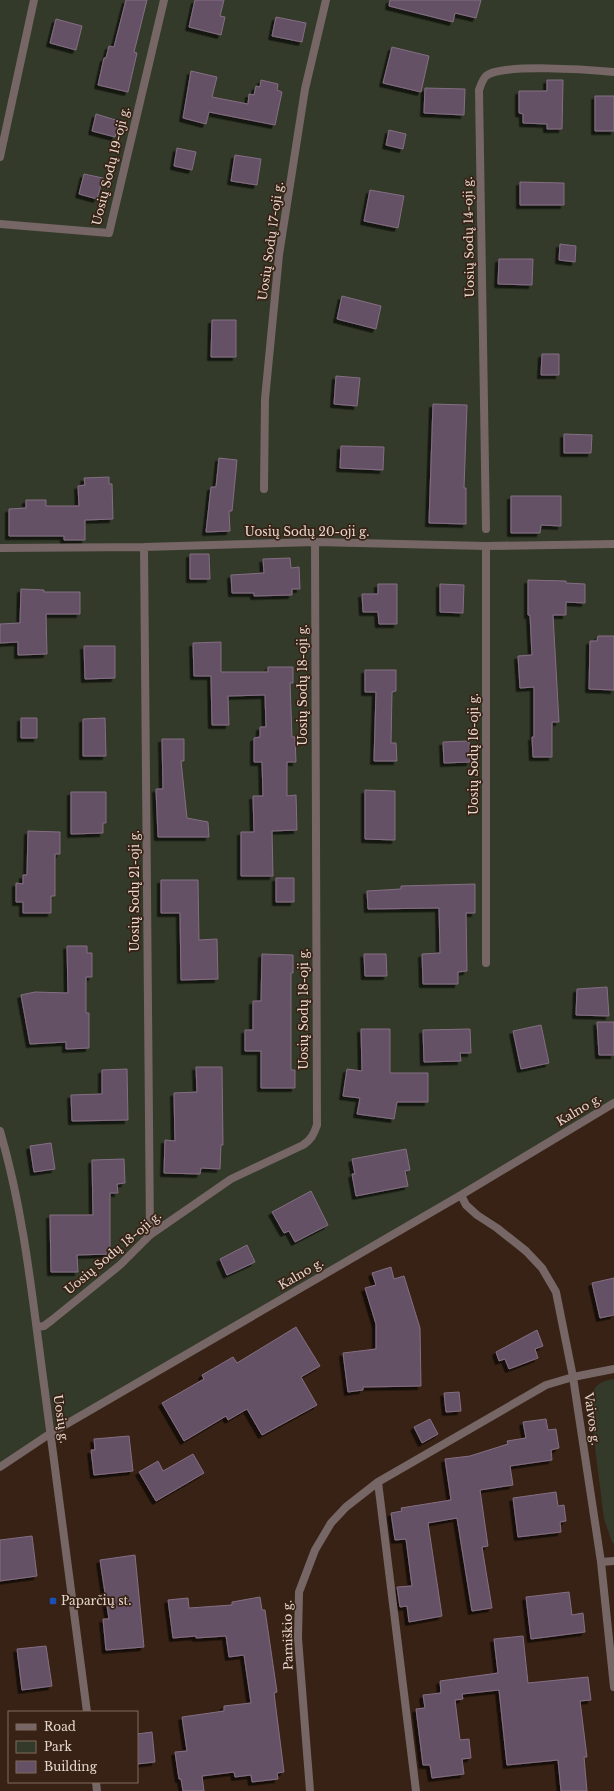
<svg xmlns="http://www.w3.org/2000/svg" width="614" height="1791" viewBox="0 0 614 1791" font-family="'Libre Baskerville',serif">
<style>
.green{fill:#333a29}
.building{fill:#655165;stroke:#846e83;filter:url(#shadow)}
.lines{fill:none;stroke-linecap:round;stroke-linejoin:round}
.street{stroke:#766665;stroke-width:8}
.transit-dot{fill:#1a4fb4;stroke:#382215;stroke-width:1.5}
.labels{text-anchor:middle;stroke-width:3.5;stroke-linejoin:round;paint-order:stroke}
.street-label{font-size:12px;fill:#e6d7ce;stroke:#382215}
.poi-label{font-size:12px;fill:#e6d7ce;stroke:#382215;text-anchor:start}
</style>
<defs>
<filter id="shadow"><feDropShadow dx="-3.5" dy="3.5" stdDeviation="0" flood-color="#0009"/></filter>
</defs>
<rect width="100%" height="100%" fill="#382215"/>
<path class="green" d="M0,0h614v1100l-614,363z
M614,1379v165l-2,-2 -8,-23 -15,-120c6,-13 10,-18 25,-20z"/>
<path class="building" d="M126,0h21l-13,52 3,1 -9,39 -30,-7 6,-27h2l3,-12 5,1z
M195,0h29l-4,16 5,1 -4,18 -32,-8z
M390,0h91l-5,18 -21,-5 -2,9 -64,-16z
M276,17l30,6 -4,19 -30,-6z
M56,19l26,7 -6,24 -26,-7z
M392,47l37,9 -8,36 -38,-9z
M191,71l26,6 -5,20 36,7 1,-10 5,1 2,-9 4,1 1,-7 17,4 -1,6 5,2 -7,33 -66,-13 -3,12 -23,-6z
M547,80h16l-1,49h-15v-5l-24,-1v-9l-4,-1v-22h28z
M425,88l40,1 -1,26 -40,-2z
M595,96h19v35h-19z
M96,114l23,7 -4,16 -23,-6z
M389,130l17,4 -3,15 -17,-4z
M177,148l19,4 -4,18 -18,-4z
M235,155l26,4 -4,26 -26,-4z
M84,174l19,4 -6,21 -18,-5z
M520,182l44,1v22h-44z
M370,190l34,6 -6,32 -34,-7z
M560,244l16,2 -1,16 -16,-2z
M499,259h34l-1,26 -34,-1z
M342,296l39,10 -5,23 -39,-10z
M212,320h24v37h-25z
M542,354h17v21h-18z
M336,376l24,2 -3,28 -23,-2z
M433,404l34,1 -3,83h2v36l-37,-1z
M564,434l28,1 -1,18h-27z
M341,446l43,1 -1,23 -43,-2z
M219,458l18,2 -5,51h-3l1,20 -24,1 5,-45h5z
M109,477v7h3l1,35 -28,1v20h-21v-4h-55v-27l17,-1v-8h20v6h33l-1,-20 7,-1 -1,-7z
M511,496h50v30l-20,-1 -1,8h-29z
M190,554h19l1,25h-20z
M290,558l1,10 8,-1 1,22h-8v6l-38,1v-3h-22l-1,-18 33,-2 -1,-14z
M528,580l38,1v2l19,1v19l-19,-1v13h-13l6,107h-7v35h-19l-1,-20h2v-50l-14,1 -2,-32 14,-1 -2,-40h-2z
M378,584h19v40h-18l-1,-12h-15l-1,-18h16z
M440,584l24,1 -1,28 -23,-1z
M21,589l23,1v2h36v22h-34l1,40 -29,1v-13l-18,1v-19l20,-1z
M598,636h16v54l-25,-1 1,-48h7z
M221,642v30h47v-5h25v16h-3l2,54h3l1,25h-9v34l9,-1 1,35 -25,1 1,45h-32v-44h13l-1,-36h10l-1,-34h-8v-24l6,-1v-10h6l-1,-32 -37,1 1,29h-17l-1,-49h-17l-1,-33z
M84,646h31v32l-30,1z
M365,670h31v21l-4,1 -1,51h5l1,18h-23l2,-69h-11z
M21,718h16v20h-16z
M105,718l1,38h-23v-37z
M162,739h22v22h-3l6,57 21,4 1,15h-51l-2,-48h7z
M469,741l1,21 -26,1 -1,-21z
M365,790l30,1v49l-30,-1z
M71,792h35v31h-3v10l-32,1z
M28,831l32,1v22h-5v42h-4v17h-28v-11h-7v-19l7,1v-9h4z
M276,878h18v24h-18z
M161,880h37l1,60 18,-1 1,40 -37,1 -1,-67h-19z
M475,884v29h-9l1,58 -9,1v12h-35l-1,-30 18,-1 -1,-45 -71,1 -1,-18 34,-2v-3z
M67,946h20v7h5v24h-6v36h3v35l-23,1v-7l-36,2 -9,-49 14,-3 33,1z
M262,954l31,1v18h-2v97h4v18h-34v-37h-16v-21h8v-29h8z
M364,954h22l1,22h-22z
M607,987l2,29 -33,-1 1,-26z
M597,1022h17v33h-15z
M541,1025l8,38 -28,6 -8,-38z
M361,1029h29v44h38v29h-31l-3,17 -37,-5 3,-16 -17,-2 4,-27 15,2z
M470,1029l1,24h-11l1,8 -37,1 -1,-32z
M196,1067h26l1,78h-2l-1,24 -19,-1 -1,6 -36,-1 1,-33 10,1 -1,-48 23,-1z
M127,1069l1,51 -56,1 -1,-26 31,-1v-24z
M51,1143l4,26 -21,3 -4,-26z
M406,1149l4,21 -5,1 3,15 -52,10 -4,-22h3l-3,-15z
M124,1159l1,24 -8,1 1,9h-8v61l-33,1 1,17h-27l-1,-57h43l-1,-55z
M311,1191l17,34 -33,17 -6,-11 -5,2 -12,-21z
M247,1245l8,17 -28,13 -7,-16z
M391,1267l3,12 10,-3 16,52 1,58 -58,1v3l-15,2 -5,-39 33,-4v-25l-11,-36 11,-3 -4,-12z
M614,1278v37l-14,3 -8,-35z
M296,1327l24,39 -19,11 16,28 -55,30 -15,-26 -19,11 -2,-4 -42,25 -22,-38 42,-24 -2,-4 31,-18 4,6z
M537,1330l6,16 -8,3 3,9 -29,11 -4,-10 -6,2 -3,-9z
M459,1392l2,19 -15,1 -2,-19z
M430,1419l8,15 -16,9 -8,-16z
M546,1419l2,11 8,-1 3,19 -8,2 1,10 -42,6 3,19 -33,5 8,56 -6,1 10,61 -20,3 -15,-93 -29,5 14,93 -33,6 -2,-16 -7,1 -3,-20 15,-1 -6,-47 -11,1 -4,-27 11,-2 -1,-3 50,-8 -6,-41 25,-3 38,-12 -1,-3 19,-3 -3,-16z
M129,1436l4,35 -39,4 -3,-25h4l-1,-11z
M193,1454l11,19 -48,28 -17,-29 19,-11 5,10z
M556,1492l2,14 6,-1 2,16 -6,1 1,10 -43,5 -5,-39z
M32,1536l5,40 -37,5v-41z
M135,1555l9,92 -38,3 -3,-31h6l-9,-59z
M569,1592l3,23 11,-2 2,19 -54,7 -5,-42z
M260,1597l2,13h3l12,82 -3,1 10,79 -7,1 1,6 -26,3 -1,-7 -16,2 -1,-5 -32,4 2,15h-21l-2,-12h-2l-4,-27 12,-1 -5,-34 42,-6v-5l27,-3 -7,-48 -15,2 -3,-21 -30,2v-2l-23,2 -5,-38 20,-2 1,10 43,-3v-3z
M523,1636l5,47 60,-6 3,23 -11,1 7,56h-3l3,34h-26l-3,-31 -51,5 -8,-75 -37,4 1,5 -8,1 5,40 9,-1 2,19 -9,1 2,15 -32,4 -2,-13h-7l-7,-56 9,-1 -2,-13 18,-2 -1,-12 58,-8 -4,-34z
M46,1646l6,40 -30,4 -5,-41z
M152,1732l3,30 -18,2v-30z"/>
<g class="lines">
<path class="street" d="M0,157l34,-157
M0,224l109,9 55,-233
M264,489l1,-90 14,-144 26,-166 21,-89
M486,529l-7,-439c2,-5 3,-10 7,-14 15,-13 106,-6 128,-4
M486,546v417
M144,547l6,688
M0,548l144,-1 171,-5 171,4 128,-2
M0,1131c25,85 33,174 45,261 14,107 28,213 42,320
M461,1195l5,10 11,10 20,13 29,23 16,17 14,24 17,85 28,185 13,125
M37,1327l7,-1 8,-6 68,-55 30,-30 81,-56 72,-34c8,-5 11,-11 14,-20l-2,-583
M0,1467l51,-34 410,-238 153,-92
M378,1482l38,309
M601,1562l13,-1
M96,1782l1,9
M310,1791l-12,-153 1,-46 16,-42 16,-27 15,-16 32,-25 168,-97 27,-8 41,-8"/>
</g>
<rect class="transit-dot" x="49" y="1597" width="8" height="8" rx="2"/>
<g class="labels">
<g class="street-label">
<text transform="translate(111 166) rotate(-76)" y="4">Uosių Sodų 19-oji g.</text>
<text transform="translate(469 237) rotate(-91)" y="4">Uosių Sodų 14-oji g.</text>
<text transform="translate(271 241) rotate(-82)" y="4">Uosių Sodų 17-oji g.</text>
<text x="307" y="536">Uosių Sodų 20-oji g.</text>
<text transform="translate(303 685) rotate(-90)" y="4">Uosių Sodų 18-oji g.</text>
<text transform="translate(474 754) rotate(-90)" y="4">Uosių Sodų 16-oji g.</text>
<text transform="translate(135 891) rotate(-90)" y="4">Uosių Sodų 21-oji g.</text>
<text transform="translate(304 1009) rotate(-90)" y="4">Uosių Sodų 18-oji g.</text>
<text transform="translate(579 1110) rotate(-31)" y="4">Kalno g.</text>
<text transform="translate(113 1253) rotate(-40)" y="4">Uosių Sodų 18-oji g.</text>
<text transform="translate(301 1274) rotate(-30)" y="4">Kalno g.</text>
<text transform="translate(61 1419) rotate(82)" y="4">Uosių g.</text>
<text transform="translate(592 1419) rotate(82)" y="4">Vaivos g.</text>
<text transform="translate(288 1635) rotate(-91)" y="4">Pamiškio g.</text>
</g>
<g class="poi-label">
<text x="61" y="1605">Paparčių st.</text>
</g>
</g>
<rect x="8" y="1711" width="130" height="72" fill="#382215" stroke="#7e6a5f"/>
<rect x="16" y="1724" width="20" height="6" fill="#766665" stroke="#7e6a5f"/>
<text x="44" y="1731" font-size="12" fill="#e6d7ce">Road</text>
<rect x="16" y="1741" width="20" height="12" fill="#333a29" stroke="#7e6a5f"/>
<text x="44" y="1751" font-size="12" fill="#e6d7ce">Park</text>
<rect x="16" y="1761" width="20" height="12" fill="#655165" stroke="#7e6a5f"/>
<text x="44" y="1771" font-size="12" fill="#e6d7ce">Building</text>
</svg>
